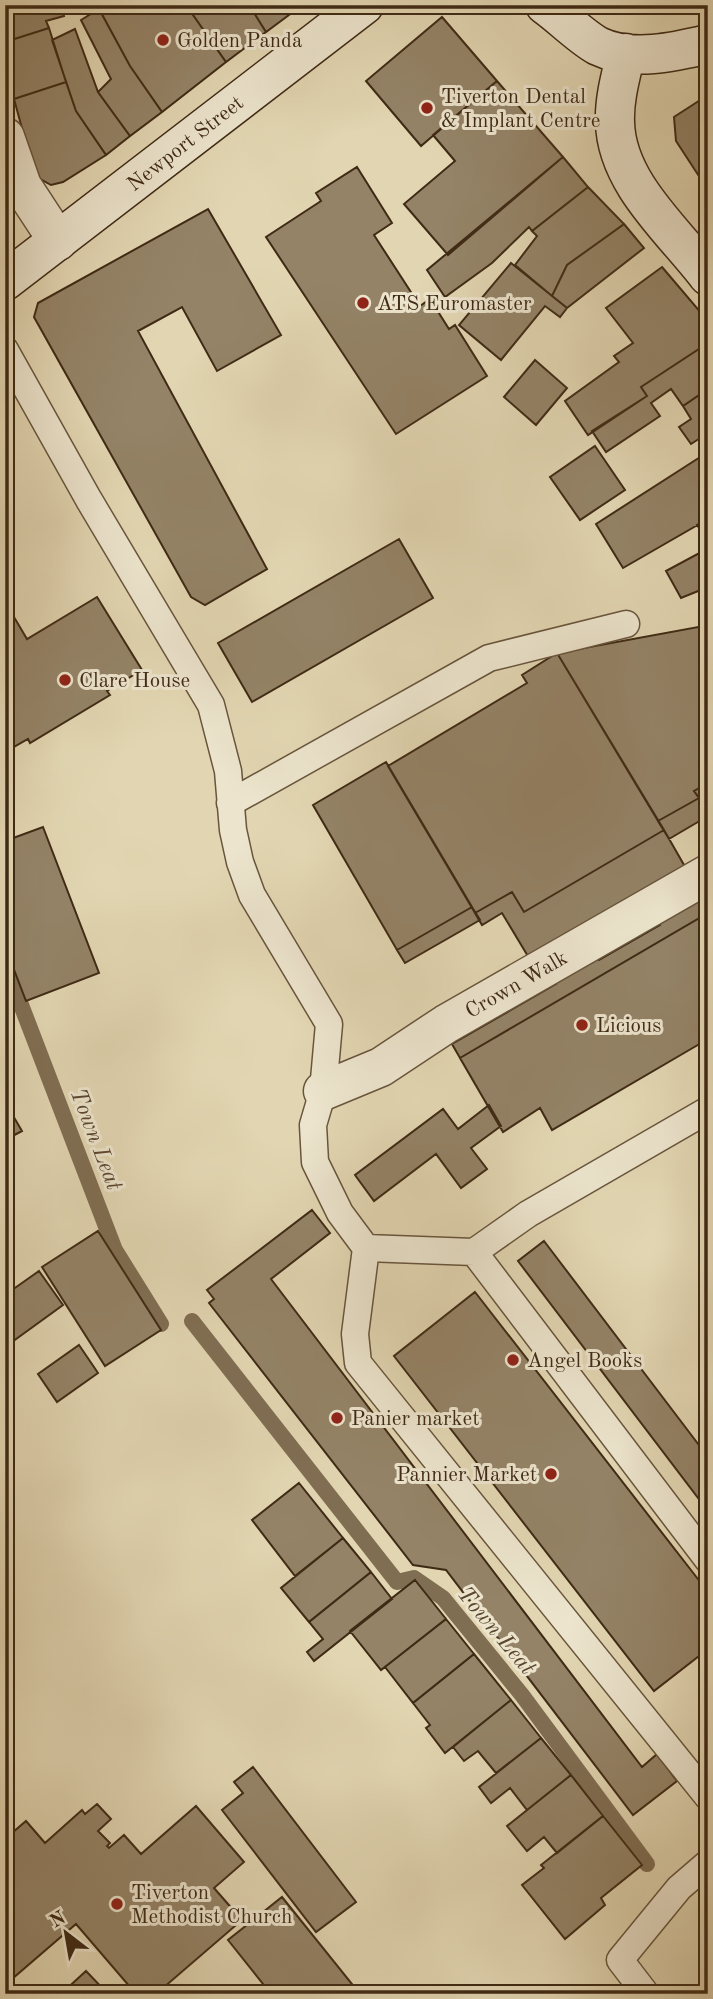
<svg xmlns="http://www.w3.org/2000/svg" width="713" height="1999" viewBox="0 0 713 1999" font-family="'Old Standard TT',serif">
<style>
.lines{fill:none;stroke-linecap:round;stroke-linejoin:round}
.stream{stroke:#806e53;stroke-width:16}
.building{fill:#948367;stroke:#3f2a15;stroke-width:2}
.lane-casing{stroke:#68553c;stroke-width:29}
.street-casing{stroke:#68553c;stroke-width:41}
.secondary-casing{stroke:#3f2a15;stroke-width:41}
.lane{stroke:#ece4cd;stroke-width:26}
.street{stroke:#ece4cd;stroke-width:38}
.secondary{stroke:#ece4cd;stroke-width:38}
.poi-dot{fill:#8f2418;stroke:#ece4cd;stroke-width:2.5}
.labels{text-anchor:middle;stroke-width:6;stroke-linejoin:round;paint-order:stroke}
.poi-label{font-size:21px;fill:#3f2a15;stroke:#ece4cd;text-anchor:start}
.street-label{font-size:21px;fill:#3f2a15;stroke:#ece4cd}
.water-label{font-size:23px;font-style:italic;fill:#5a462f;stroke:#ece4cd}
</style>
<rect width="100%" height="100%" fill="#e2d6b2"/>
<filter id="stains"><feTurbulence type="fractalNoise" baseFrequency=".00286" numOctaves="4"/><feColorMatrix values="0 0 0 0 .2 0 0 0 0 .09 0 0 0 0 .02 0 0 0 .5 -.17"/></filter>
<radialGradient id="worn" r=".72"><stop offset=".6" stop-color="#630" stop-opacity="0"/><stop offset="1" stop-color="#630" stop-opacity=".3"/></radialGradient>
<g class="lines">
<path class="stream" d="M5,193l4,11
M5,963l110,287 46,74
M192,1321l205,261 17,-4 29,20 79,97 125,169
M707,1934l1,2"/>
</g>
<path class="building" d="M5,5h56l3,11 -18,5 3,7 -44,14z
M97,5h89l40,57 -64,50 -32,-46z
M186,5h63l17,27 -40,30z
M249,5h40l4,7 -27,20z
M99,9l31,57 32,46 -32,24 -32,-44 13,-13 -30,-59z
M442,17l55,64 -76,65 -55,-65z
M49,28l17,54 -52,17 -9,-33v-24z
M75,29l23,63 32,44 -24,19 -30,-44 -24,-71z
M497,81l66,76 -115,98 -44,-51 51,-43 -22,-26z
M66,82l10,29 30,44 -43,27 -12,3 -16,-9 -21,-77z
M708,95v95l-32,-49 -2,-24z
M563,157l25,30 -56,44 -3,-4 -37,36 -47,34 -18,-27z
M357,167l35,56 -18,12 46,71 10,-7 19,30 6,-4 32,51 -91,58 -130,-197 55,-36 -5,-8z
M588,187l36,37 -57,41 -15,31 -37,-31 22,-29 -5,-5z
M208,209l73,126 -64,36 -35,-64 -44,24 129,238 -62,36 -14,-8 -157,-280 4,-14z
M624,224l20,24 -77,60 -15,-12 15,-31z
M511,263l56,45 -7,9 -15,-11 -44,54 -42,-35z
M662,267l46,54v22l-67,44 6,9 -59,39 -23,-34 54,-39 -5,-6 19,-13 -27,-35z
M708,343v46l-25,17 -12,-17 -20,14 9,13 -54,36 -14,-21 55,-35 -6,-9z
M535,360l32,28 -31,37 -32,-28z
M708,389v44l-17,11 -12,-17 12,-8 -8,-13z
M708,433v15l-7,-10z
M595,446l30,44 -45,30 -30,-43z
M708,452v67l-85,49 -27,-44z
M708,519v21l-11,-15z
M399,539l34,59 -181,104 -34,-59z
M703,551l5,8v28l-27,11 -15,-27z
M97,597l45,73 -35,21 3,4 -80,48 -2,-4 -23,13v-130l9,-5 13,22z
M698,627l10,15v141l-14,8 5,7 -41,23 -101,-168z
M557,653l107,177 -140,82 -12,-20 -37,21 -87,-147 139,-83 -5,-8z
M386,762l86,145 -75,43 -84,-145z
M708,783v33l-39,23 -11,-18 41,-23 -5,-7z
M43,827l56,146 -73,28 -21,-55v-105z
M664,830l24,42 -156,91 -30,-50 -20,12 -7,-12 37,-21 12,20z
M708,889v24l-248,145 -8,-14 104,-60 -7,-12 42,-25 8,13 61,-35 -4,-6z
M472,907l8,13 -75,43 -8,-13z
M708,913v126l-156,91 -12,-22 -37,24 -43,-74z
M5,985l9,25 -9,4z
M5,1102l17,29 -17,9z
M489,1105l12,21 -30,22 16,21 -26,19 -25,-34 -62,47 -19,-26 88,-66 15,20z
M312,1210l18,23 -59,46 371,488 15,-13 20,27 -44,34 -187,-245 -33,-5 -204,-262 5,-4 -7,-9z
M98,1231l63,99 -56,36 -63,-99z
M544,1241l164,216v54l-190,-250z
M39,1271l24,34 -58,42v-52z
M475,1292l233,300v57l-54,42 -260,-335z
M79,1345l19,28 -41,29 -19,-28z
M299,1483l44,55 -48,38 -43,-56z
M343,1538l28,34 -62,50 -28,-34z
M371,1572l21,27 -78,62 -7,-9 16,-13 -14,-17z
M415,1580l31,39 -65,51 -31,-39z
M446,1619l28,35 -61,49 -28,-36z
M474,1654l37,46 -66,53 -19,-25 4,-3 -17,-22z
M511,1700l30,38 -45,35 -18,-22 -14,10 -11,-14z
M541,1738l30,37 -44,35 -17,-22 -19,15 -12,-16z
M253,1767l103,135 -40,30 -94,-122 21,-17 -9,-11z
M571,1775l32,41 -46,37 -13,-16 -17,14 -20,-25z
M97,1804l14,15 -13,12 12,12 -3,3 2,2 15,-13 17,19 55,-48 48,56 -30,26 28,32 -86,74h-20l-60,-70 -71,61v-146l21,-18 19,22 37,-33 3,4z
M603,1816l39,49 -41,33 4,7 -40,34 -43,-54 22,-17 -3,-3z
M282,1897l78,97h-89l-43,-54z
M86,1971l22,23h-47z"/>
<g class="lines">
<defs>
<path id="lane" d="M5,350l84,150 122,205 17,66 5,59 7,32 12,33 77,129 -6,67 -10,34 2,37 25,51 26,35 108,4 234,308
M230,803l259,-145 137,-34
M366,1248l-11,86 3,29 350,434
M474,1252l54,-38 180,-104
M646,1994l-26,-34 59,-72 29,-25"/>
<path id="street" d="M5,137l17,49 36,55
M323,1091l58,-24 65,-43 262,-150"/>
<path id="secondary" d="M545,5c17,12 35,31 53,41 33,16 77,6 110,-2
M626,53c-5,22 -12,46 -11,69 1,61 59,109 93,154
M5,281l359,-276"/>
</defs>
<use href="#lane" class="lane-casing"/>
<use href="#street" class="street-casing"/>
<use href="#secondary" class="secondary-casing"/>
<use href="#lane" class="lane"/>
<use href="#street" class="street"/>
<use href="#secondary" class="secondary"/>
</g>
<g class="poi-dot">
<circle cx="163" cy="40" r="7"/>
<circle cx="427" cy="108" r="7"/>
<circle cx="363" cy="303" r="7"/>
<circle cx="65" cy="680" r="7"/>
<circle cx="582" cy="1025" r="7"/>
<circle cx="513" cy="1360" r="7"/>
<circle cx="337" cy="1418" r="7"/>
<circle cx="551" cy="1474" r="7"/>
<circle cx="117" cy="1904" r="7"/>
</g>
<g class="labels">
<g class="poi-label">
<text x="177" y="47">Golden Panda</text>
<text x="441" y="103">Tiverton Dental<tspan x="441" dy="24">&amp; Implant Centre</tspan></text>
<text x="377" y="310">ATS Euromaster</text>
<text x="79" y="687">Clare House</text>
<text x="596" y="1032">Licious</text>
<text x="527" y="1367">Angel Books</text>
<text x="351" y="1425">Panier market</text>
<text x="537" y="1481" text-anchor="end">Pannier Market</text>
<text x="131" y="1899">Tiverton<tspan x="131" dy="24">Methodist Church</tspan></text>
</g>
<g class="street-label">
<text transform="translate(185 143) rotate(-38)" y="7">Newport Street</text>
<text transform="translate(516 984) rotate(-30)" y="7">Crown Walk</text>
</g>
<g class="water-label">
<text transform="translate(97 1139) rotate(69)" y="8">Town Leat</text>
<text transform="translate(497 1630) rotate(50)" y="8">Town Leat</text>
</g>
</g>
<rect width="713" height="1999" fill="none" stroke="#e2d6b2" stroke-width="28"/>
<rect x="7" y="7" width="699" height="1985" fill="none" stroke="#3f2a15" stroke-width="3.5"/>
<rect x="14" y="14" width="685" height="1971" fill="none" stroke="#3f2a15" stroke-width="2"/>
<g transform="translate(66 1933) rotate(329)" stroke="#ece4cd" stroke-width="5" paint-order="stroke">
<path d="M0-5L12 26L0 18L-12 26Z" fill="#3f2a15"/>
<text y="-10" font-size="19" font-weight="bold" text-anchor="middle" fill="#3f2a15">N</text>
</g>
<rect width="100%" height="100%" filter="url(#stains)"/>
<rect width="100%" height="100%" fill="url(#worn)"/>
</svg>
